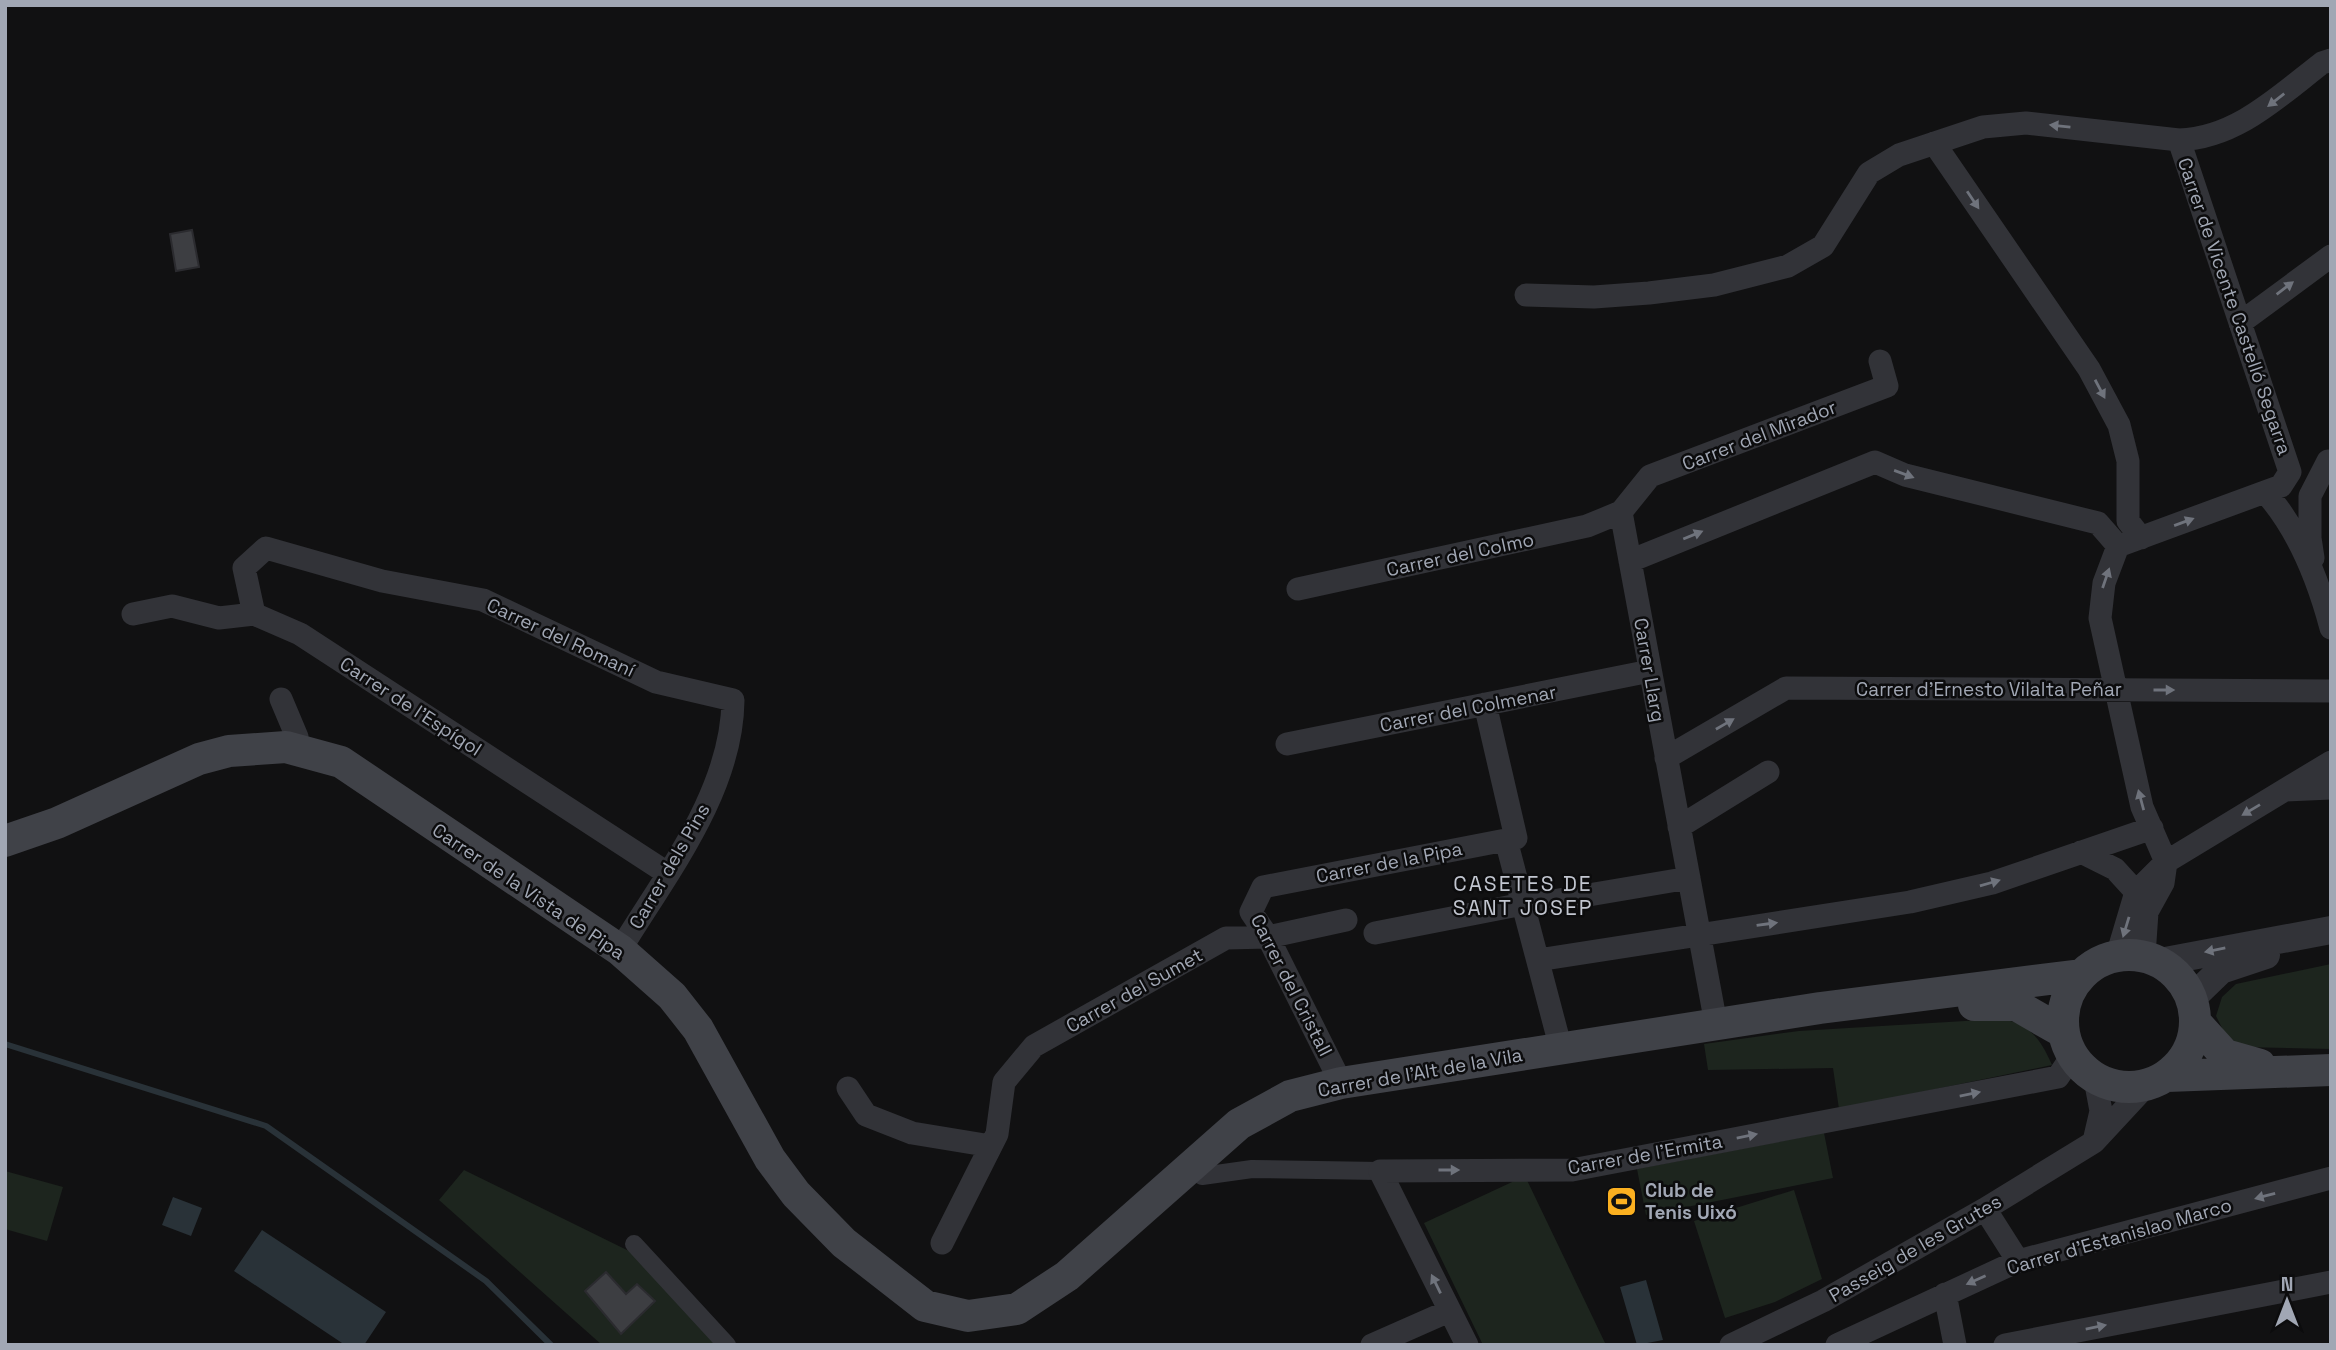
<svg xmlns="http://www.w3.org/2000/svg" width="2336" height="1350" viewBox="0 0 2336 1350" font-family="'Space Grotesk',sans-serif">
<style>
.green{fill:#1d251e}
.water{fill:#293238}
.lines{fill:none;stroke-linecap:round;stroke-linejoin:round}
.stream{stroke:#293238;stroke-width:6}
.building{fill:#3d3e42;stroke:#2b2b2f;stroke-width:2}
.pedestrian{stroke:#323338;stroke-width:18}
.minor{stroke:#323338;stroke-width:23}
.tertiary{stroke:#323338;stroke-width:28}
.secondary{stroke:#404248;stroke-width:32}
.oneway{fill:#6f737c}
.labels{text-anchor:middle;stroke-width:5;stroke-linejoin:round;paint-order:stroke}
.street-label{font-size:19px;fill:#a1a7b4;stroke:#0c0c0d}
.poi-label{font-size:19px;font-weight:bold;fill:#a1a7b4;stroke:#0c0c0d;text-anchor:start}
.neighbourhood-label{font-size:21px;letter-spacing:2px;fill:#c2c6d0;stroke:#0c0c0d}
</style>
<rect width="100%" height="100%" fill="#111112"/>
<path class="green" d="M2331,964v85l-89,-2 -17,-13 -9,-18 6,-19 14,-13z
M1998,1019c30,2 43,20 54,46l-213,44 -6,-41 -125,2 -4,-26 95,-13z
M1824,1133l9,45 -187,37 -9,-46z
M464,1170l169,83 95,92h-126l-163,-145z
M5,1171l58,16 -16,54 -42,-12z
M1525,1176l81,169h-123l-59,-122z
M1794,1190l28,89 -47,23 -50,16 -31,-97z"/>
<path class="water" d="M173,1197l29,11 -11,28 -29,-11z
M262,1230l124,82 -22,33h-19l-111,-74z
M1646,1280l17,60 -26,5 -17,-58z"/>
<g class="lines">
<path class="stream" d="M5,1044l261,82 220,155 65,64"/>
</g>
<path class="building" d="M192,230l7,37 -23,4 -6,-37z
M606,1272l20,22 11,-10 18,17 -34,33 -36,-43z"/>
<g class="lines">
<path class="pedestrian" d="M1202,1176l50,-7 128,2
M634,1244l93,101"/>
<path class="minor" d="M1934,143l155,226 30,56 9,36v60l13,17
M1526,295l68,2 55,-4 65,-8 74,-19 35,-20 46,-73 30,-18 84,-28 43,-4 153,17c57,-2 99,-43 143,-77l9,-3
M2240,323l91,-67
M2265,492c34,38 53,87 66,136
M1621,512l95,512
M2118,546l-14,37 -4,35 42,189 24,55 -3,21 -16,29 -3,44
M2313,558l-3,-20v-42l18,-35
M1630,561l245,-99 30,13 193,48 20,23 163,-60 9,-14 -111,-332
M1298,589l289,-63 34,-14 29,-36 237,-90 -7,-25
M133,614l39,-8 47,12 35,-4 46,20 367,239
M254,614l-10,-46 22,-20 116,33 101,19 173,82 77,18c-1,92 -67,174 -113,250
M281,699l16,38
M1287,744l363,-73
M1666,758l120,-70 545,3
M2285,790l46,-2
M1679,827l89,-55
M1506,840l55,209
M2081,852l34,17 21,23
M1524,906l165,-28
M1375,933l148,-29
M2117,956l19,-64 30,-30 165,-100
M1538,960l372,-58 82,-19 160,-55
M1341,1083l-73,-146 -17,-25 12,-25 253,-49 -31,-134
M848,1088l18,27 46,18 79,13
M2094,1141l7,-30 -6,-32
M1985,1209l33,52
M942,1243l55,-109 7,-52 30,-36 192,-108 42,-1 78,-17
M1945,1294l10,51
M1372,1345l77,-34
M1467,1345l-87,-174 192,-1 486,-93 14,-21
M1731,1345l92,-44 162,-92 109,-67 52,-56
M1837,1345l181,-84 313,-83
M2005,1345l326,-63"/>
<path class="tertiary" d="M2160,962l171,-32
M2192,998l29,-28 45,-15"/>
<path class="secondary" d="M5,841l52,-18 142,-64 30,-8 57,-4 55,15 279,188 52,46 26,33 72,130 26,35 48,49 81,63 43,10 49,-7 50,-33 172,-152 51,-28 51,-13 479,-75 261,-33
M2063 1021a66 66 0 1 1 132 0a66 66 0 1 1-132 0Z
M1974,1005h42l47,27
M2196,1023l29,32 35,10
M2167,1076l164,-6"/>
</g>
<defs><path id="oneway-solid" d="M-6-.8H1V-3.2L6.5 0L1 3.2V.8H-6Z" transform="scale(1.75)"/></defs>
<g class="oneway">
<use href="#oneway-solid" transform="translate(2276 100) rotate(142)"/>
<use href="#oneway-solid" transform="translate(2060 126) rotate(-174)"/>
<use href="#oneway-solid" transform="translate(1973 200) rotate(56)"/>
<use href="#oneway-solid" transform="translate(2285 288) rotate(-37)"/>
<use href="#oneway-solid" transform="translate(2100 389) rotate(62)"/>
<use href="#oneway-solid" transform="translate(1904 474) rotate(20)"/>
<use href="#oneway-solid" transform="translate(2184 522) rotate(-20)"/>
<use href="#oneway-solid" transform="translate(1693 535) rotate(-22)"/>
<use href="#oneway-solid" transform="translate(2106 578) rotate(-71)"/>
<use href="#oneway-solid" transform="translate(2164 690)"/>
<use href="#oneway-solid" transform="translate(1725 724) rotate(-30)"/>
<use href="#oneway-solid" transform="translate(2141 800) rotate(-105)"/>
<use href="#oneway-solid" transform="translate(2251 810) rotate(149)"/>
<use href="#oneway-solid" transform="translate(1990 883) rotate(-16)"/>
<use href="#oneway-solid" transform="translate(1767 924) rotate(-8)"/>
<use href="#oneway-solid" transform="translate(2126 927) rotate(107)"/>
<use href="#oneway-solid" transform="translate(2215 950) rotate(169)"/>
<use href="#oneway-solid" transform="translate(1970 1094) rotate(-11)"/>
<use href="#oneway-solid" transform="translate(1747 1136) rotate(-11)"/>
<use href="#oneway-solid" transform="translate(1449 1170)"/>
<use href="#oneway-solid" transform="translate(2265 1196) rotate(165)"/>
<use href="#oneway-solid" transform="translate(1976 1280) rotate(156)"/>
<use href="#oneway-solid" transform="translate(1436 1284) rotate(-116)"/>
<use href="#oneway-solid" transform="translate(2096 1327) rotate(-11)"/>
</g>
<defs>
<symbol id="stadium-square" viewBox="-11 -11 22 22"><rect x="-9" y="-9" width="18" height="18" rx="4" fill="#fbb020" stroke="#0c0c0d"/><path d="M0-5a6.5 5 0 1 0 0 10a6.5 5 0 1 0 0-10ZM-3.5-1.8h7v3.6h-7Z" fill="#111"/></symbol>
</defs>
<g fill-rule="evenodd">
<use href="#stadium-square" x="1604" y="1184" width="35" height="35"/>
</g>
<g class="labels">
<g class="street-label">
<text transform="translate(2235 306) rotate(71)" y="7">Carrer de Vicente Castelló Segarra</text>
<text transform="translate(1759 435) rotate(-21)" y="7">Carrer del Mirador</text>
<text transform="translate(1460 554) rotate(-12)" y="7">Carrer del Colmo</text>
<text transform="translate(561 637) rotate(25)" y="7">Carrer del Romaní</text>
<text transform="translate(1650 670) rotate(80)" y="7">Carrer Llarg</text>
<text x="1989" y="696">Carrer d'Ernesto Vilalta Peñar</text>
<text transform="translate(411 706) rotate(33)" y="7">Carrer de l'Espígol</text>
<text transform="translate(1468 708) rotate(-11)" y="7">Carrer del Colmenar</text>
<text transform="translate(1389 862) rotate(-11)" y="7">Carrer de la Pipa</text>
<text transform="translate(669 866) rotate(-60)" y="7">Carrer dels Pins</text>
<text transform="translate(529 891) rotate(34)" y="7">Carrer de la Vista de Pipa</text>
<text transform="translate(1292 985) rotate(63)" y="7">Carrer del Cristall</text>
<text transform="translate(1134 990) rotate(-29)" y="7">Carrer del Sumet</text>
<text transform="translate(1420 1072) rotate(-10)" y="7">Carrer de l'Alt de la Vila</text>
<text transform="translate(1645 1154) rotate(-10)" y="7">Carrer de l'Ermita</text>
<text transform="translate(2119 1236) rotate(-16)" y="7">Carrer d'Estanislao Marco</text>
<text transform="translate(1915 1248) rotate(-30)" y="7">Passeig de les Grutes</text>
</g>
<g class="poi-label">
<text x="1645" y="1197">Club de<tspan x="1645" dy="22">Tenis Uixó</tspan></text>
</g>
<g class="neighbourhood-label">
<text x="1523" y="891">CASETES DE<tspan x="1523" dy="24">SANT JOSEP</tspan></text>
</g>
</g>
<rect width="2336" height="1350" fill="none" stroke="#a1a7b4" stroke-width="14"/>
<g transform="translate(2287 1301)" stroke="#0c0c0d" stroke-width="5" paint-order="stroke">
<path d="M0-5L12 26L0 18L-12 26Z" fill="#a1a7b4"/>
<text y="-10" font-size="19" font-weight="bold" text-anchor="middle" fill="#a1a7b4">N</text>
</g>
</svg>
